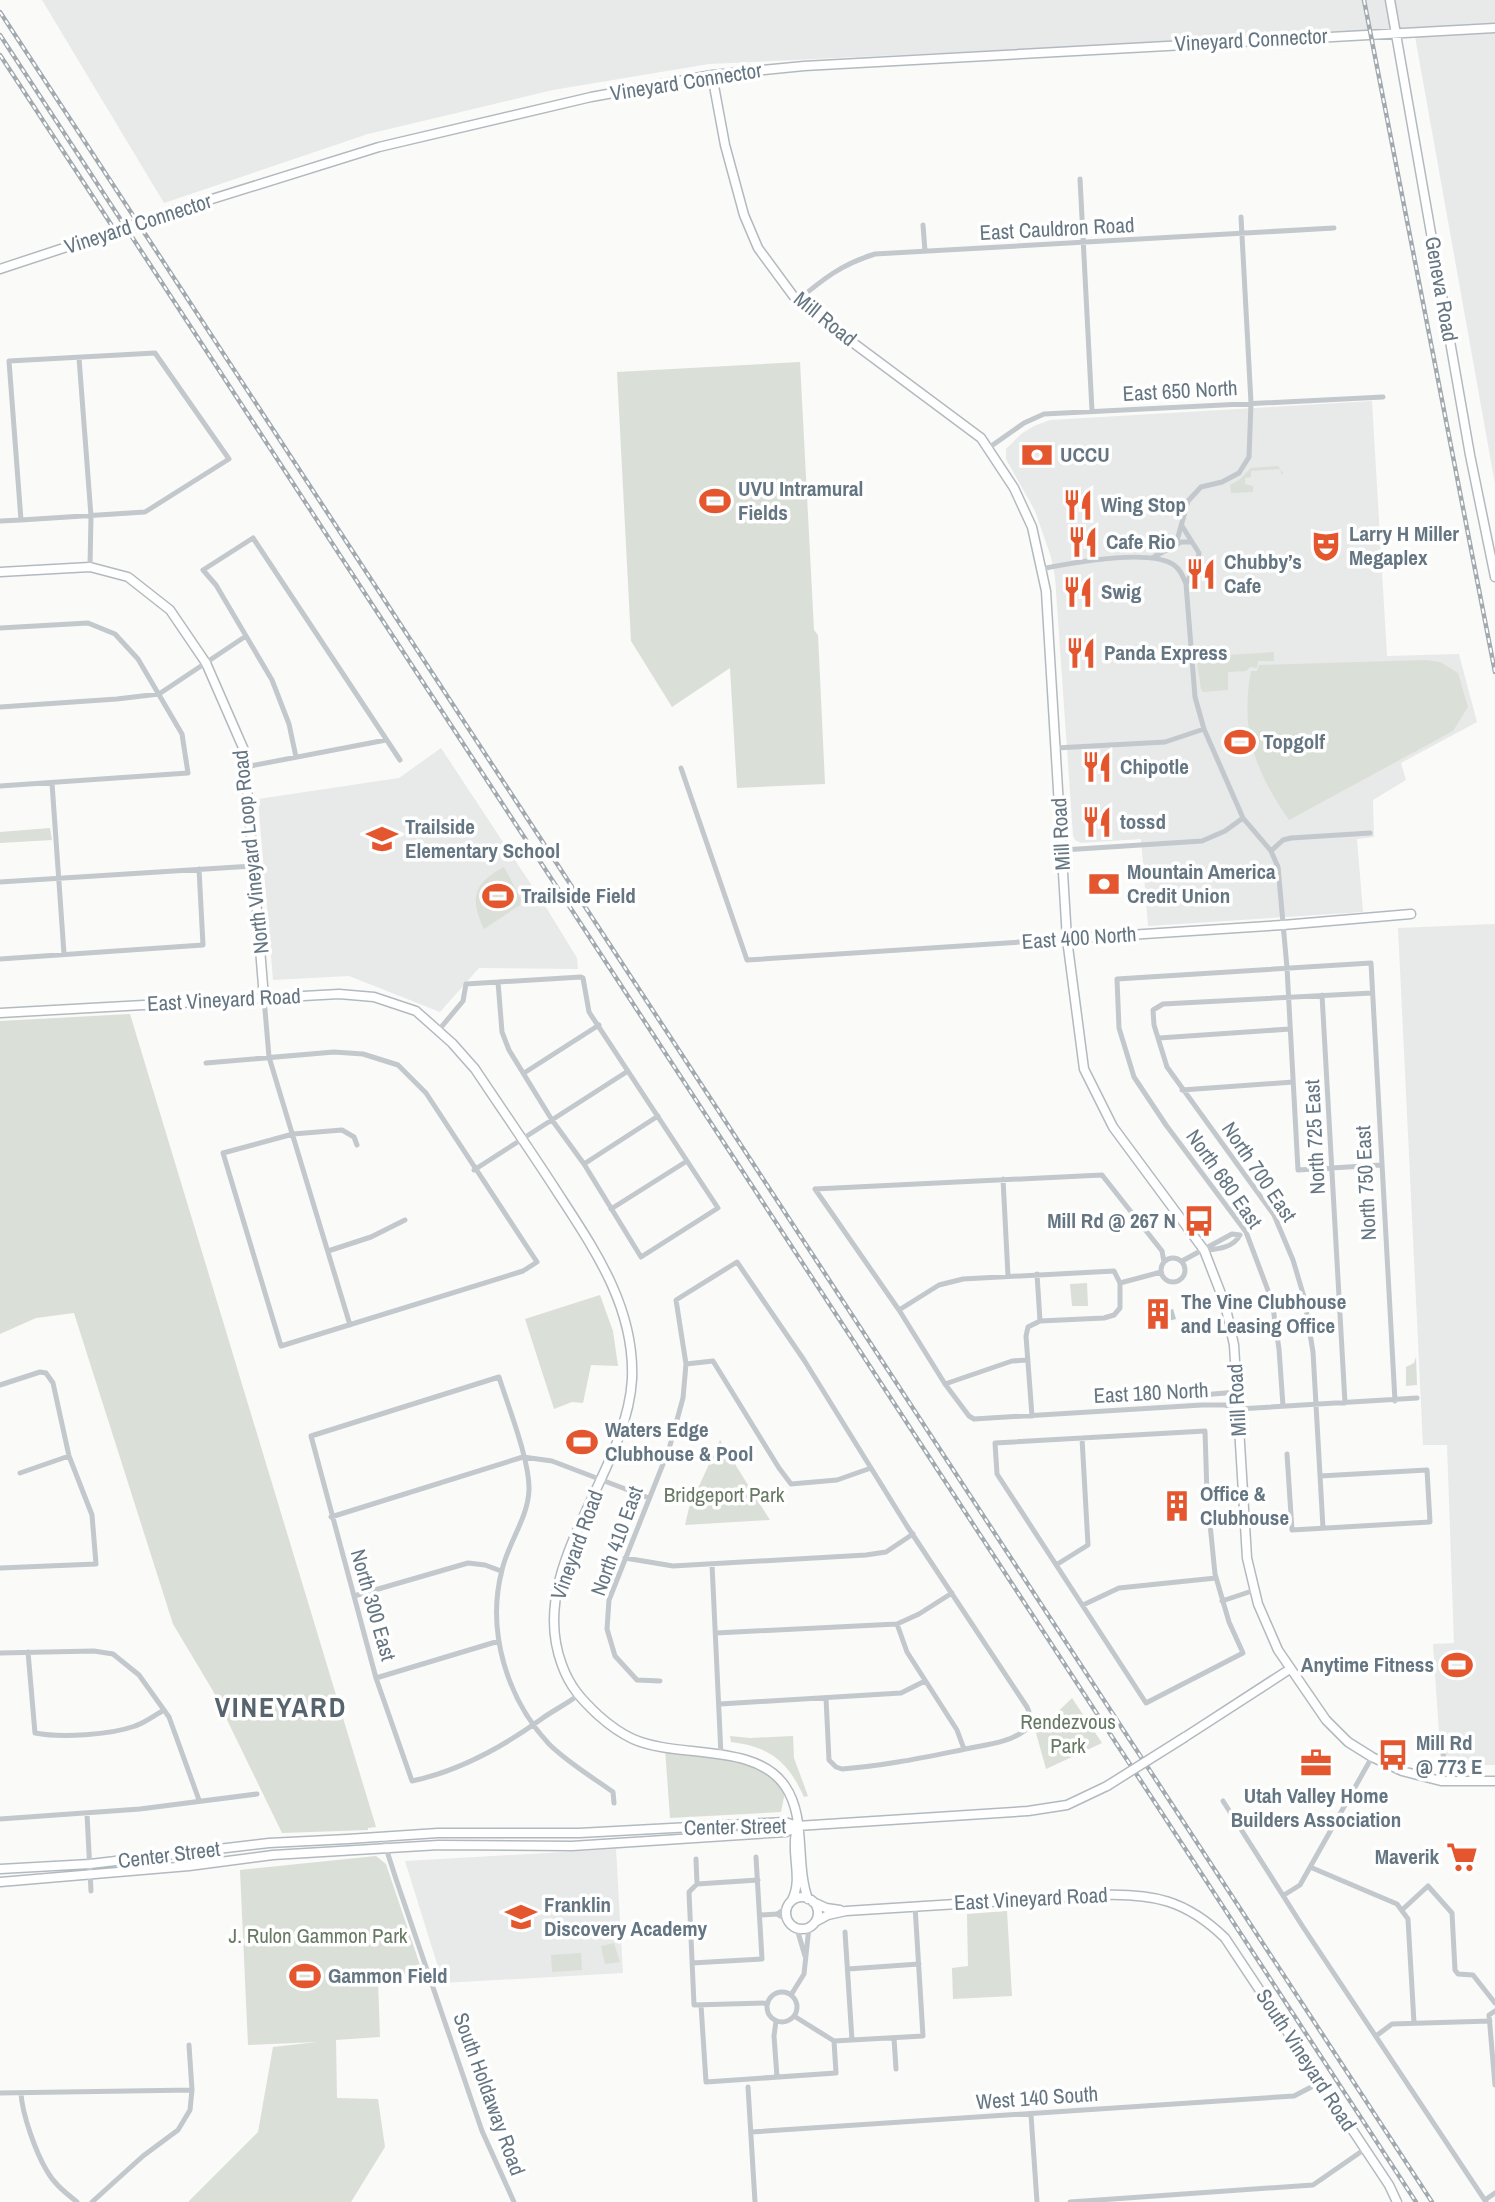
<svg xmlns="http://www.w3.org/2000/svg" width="1495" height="2202" viewBox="0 0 1495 2202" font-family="'Archivo Narrow',sans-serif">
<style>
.built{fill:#e8e9e9}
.green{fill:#dadfd7}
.water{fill:#bbc7cb}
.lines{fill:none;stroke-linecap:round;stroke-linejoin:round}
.secondary-casing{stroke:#b3babf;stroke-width:11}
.street{stroke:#c3c8cc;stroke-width:5}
.secondary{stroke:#fff;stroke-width:8}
.rail-casing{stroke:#a2aab0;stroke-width:4.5}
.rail{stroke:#fff;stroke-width:2;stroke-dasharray:5;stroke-linecap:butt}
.secondary-bridge-casing{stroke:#b3babf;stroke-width:11;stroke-linecap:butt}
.secondary-bridge{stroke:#fff;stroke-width:8}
.labels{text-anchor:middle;stroke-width:7;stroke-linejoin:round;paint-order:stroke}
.street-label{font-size:21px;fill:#657683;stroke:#fff}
.poi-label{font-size:21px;font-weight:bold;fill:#657683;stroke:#fff;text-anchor:start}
.park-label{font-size:21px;fill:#687a64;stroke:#fff}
.district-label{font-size:28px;font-weight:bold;letter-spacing:2px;fill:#57646e;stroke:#fff}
</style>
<rect width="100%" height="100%" fill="#fafaf8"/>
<path class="built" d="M42,0h1453v484l-81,-453 -705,33 -156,26 -185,44 -204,69z
M1372,401l15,255 72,-2 18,68 -76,41 5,17 -33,20 1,37 -17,2 6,73 -215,14 -7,-87 -60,4 -6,-3 -2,-5 -18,-258 -4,-20 -16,-46 -29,-52v-10l15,-15 13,-8 16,-6z
M441,748l103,156 33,54 1,11 -99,-1 -39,44 -91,-36 -76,4 -15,-181 141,-21z
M1495,924v841h-44l-10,-1 -8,-120 21,-1 -7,-198h-24l-25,-517z
M616,1849l7,124 -180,10 -38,-122z"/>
<path class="green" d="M800,362l14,268 4,5 7,149 -88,4 -7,-120 -58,39 -41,-66 -14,-269z
M1278,466l6,8h-3v-5l-30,2v6l-6,1v6l8,2v6l-22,1 -1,-8 9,-5 12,-12z
M1274,652v9h-16l-1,7 -7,-1 -4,4 -18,1v18l-25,2 -2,-3 -5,-32z
M1426,660l14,2 18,11 10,34 -15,24 -164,89c-34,-49 -49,-89 -38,-149h6l2,-6z
M50,828l2,12 -52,3v-11z
M504,867l17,32 -1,6 -36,24c-15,-31 -10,-46 20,-62z
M130,1014l246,813 -8,1v2l-86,3 -69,-142 -40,-67 -99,-311 -38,5 -36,16v-313z
M1087,1283l1,23h-16l-2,-22z
M600,1295l13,36 5,35 -27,-1 -8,38 -11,-1 -18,7 -29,-90z
M1416,1357l1,28 -11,1v-19l8,-4z
M720,1440l50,80 -85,5 4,-17z
M1072,1698l30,45 -56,26 -10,-36z
M730,1736l20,2 43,-2 1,22 14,38 -4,1c-16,-35 -33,-50 -73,-55z
M665,1748l92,15 29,24 -5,25 -111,6z
M376,1856l10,8 38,113 -46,4 2,56 -44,3 1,58 41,1 7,48 -34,55h-163l70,-70 15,-85 44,-5 -69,3 -8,-175z
M1007,1911l5,85 -59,3 -1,-31 16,-2 -1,-52z
M614,1943l6,19 -15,2 -4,-18z
M581,1953l1,17 -30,2 -1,-17z"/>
<path class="water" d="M1173,1309l3,10 -19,5 -3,-10z"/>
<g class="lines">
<defs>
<path id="secondary" d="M1390,0l80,455 25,122
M712,75l13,70 19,70 14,33 39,53 184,137 33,50 18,39 14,64 21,348 17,130 29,58 91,123 21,54 9,41 13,213 11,46 20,46 48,70 22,22 24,15 30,14 39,10h54
M180,209l199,-62 212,-50 121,-22 92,-9 691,-38
M0,269l94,-31
M0,572l90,-5 38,10 42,33 36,53 38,87 20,248
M1067,939l216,-14 128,-11
M0,1013l339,-19 35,3 42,14 36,32 23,26c26,39 53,78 79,118 38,59 81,118 78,192 -5,95 -107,189 -70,286 8,22 19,34 36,50 10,9 22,18 35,24 45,20 122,3 152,47 22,32 10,78 23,113
M1185,1737l105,-68
M0,1869l90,-5 179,-21 79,-4 90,-6h141l206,-11 12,4 231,-15 39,-6 40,-19
M0,1882l189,-16 84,-11 166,-10 133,1 214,-14 11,-6
M786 1913a16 16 0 1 1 32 0a16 16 0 1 1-32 0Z
M792,1900c11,-21 -1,-45 4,-68
M813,1902l13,6 14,2
M815,1922l13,-7 18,-4 253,-16c54,-2 87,5 126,43l164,247 8,17"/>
</defs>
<use href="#secondary" class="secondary-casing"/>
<path class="street" d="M1080,179l12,232
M923,225l2,26
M797,301c26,-22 45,-37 78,-47l459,-26
M79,358l12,158 -1,51
M987,449l37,-26 20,-9 339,-17
M0,521l21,-1 124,-8 84,-53 -74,-106 -146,8 12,159
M1182,526l17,27 -2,10 -11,21
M1176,544l12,-43 13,-14 21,-5 17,-9 10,-16 2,-54 -10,-186
M1152,558l29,-16h9
M1041,569c30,-6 108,-21 133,-4 7,5 9,12 12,19l9,113 9,32 39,89 28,33 7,16 9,101 11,202 83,-5
M0,628l88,-5 27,11 23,25 44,75 6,39 -188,13
M0,707l117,-8 42,-5 87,-58
M1056,748l109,-6 39,-13
M296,757l-7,-33 -17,-44 -56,-95 -13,-15 50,-32 147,222
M245,767l141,-27
M681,768l66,192 320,-21
M52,783l12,171
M1063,850l139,-9 23,-10 18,-13
M1271,851l12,-11 8,-2 79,-5
M0,882l253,-16
M0,959l203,-14 -4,-76
M1322,995l23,408
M264,998l5,59 81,268
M438,1031l25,-30 3,-17 115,-7 2,1 6,34 129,196 -77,49 -57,-93 -32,-44 -43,-70 -7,-18 -4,-50
M1159,1038l131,-9
M206,1063l128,-11 29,2 35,11 28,28 111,169 -14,9 -242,75 -58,-193 70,-19 49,-4 12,7 3,8
M524,1073l75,-48
M1182,1090l111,-8
M584,1164l74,-48
M474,1170l154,-99
M1003,1179l5,97
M815,1189l84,121 46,74 24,32 5,3 228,-14h23l13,4 179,-11
M815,1189l287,-14 60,76 2,11
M611,1209l76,-48
M1207,1250c12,-1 27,-3 33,-15
M328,1251l43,-14 34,-17
M1161 1270a12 12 0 1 1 24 0a12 12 0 1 1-24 0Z
M1182,1261l50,-27 8,1
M1120,1283l41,-11
M899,1310l40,-25 24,-6 151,-8 6,12v25l-6,7 -10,3 -64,3
M686,1364l27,-3 66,107 12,16 46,-4 34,-12
M945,1384l67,-23 16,-1
M0,1385l40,-13 6,1 7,10 16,73 23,59 4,49 -96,4
M1202,1395l35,-3
M1283,1406l-4,-57 -7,-48 -26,-69 -80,-107 -32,-48 -15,-49 -2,-49 254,-16 24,438
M1032,1416l-6,-80 2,-9 12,-6 -3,-47
M1287,1454l5,76 138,-8 -3,-52 -107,6
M20,1473l49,-17
M1207,1495l-2,-64 -210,12 2,31 149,229 97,-50 -14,-31 -14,-48 -6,-60
M331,1517l192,-60 29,4 97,37
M1323,1528l-10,-176 -9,-55 -11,-37 -19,-45 -107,-148 -13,-42 -1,-15 10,-6 209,-11
M625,1558l48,8 193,-11 20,-3 27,-18
M712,1564l9,191
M1056,1565l32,-20 -6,-107
M354,1596l114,-33 17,2 16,6
M1222,1601l33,-11
M1083,1605l36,-17 97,-10
M897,1624l10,28 50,78 7,19
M716,1633l181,-9 22,-10 33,-21
M28,1652l7,81c26,5 75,2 100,-7 10,-3 20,-11 29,-16
M0,1653l94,-2 19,3 26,21 30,42 30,83
M376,1678l123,-37
M660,1681l-23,-1 -22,-24 -8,-27 2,-29 60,-151 14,-51 3,-34 -10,-64 61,-38 67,98 103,166 120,181c4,9 6,17 -3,24 -17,13 -43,14 -63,19 -40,8 -78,16 -119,19l-6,-2 -7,-7 -3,-62
M577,1696c-12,9 -25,15 -37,24 -39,28 -81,51 -128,61l-36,-103 -65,-242 188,-59c9,29 31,84 30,113 -1,28 -21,53 -27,80 -16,61 5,129 47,174 18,18 43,33 64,48l1,11
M720,1704l181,-11 24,-12
M1441,1781l3,-16 -2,-29
M1223,1801l80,126 183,275
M87,1814l4,77
M0,1819l140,-10 117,-15
M385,1836l1,12 10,31 86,252 32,71
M696,1859l1,25
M1310,1867l87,37 11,15 6,104
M758,1880l-61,4 -8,8 5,113 74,-2
M1284,1895l16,-10 72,-128
M1402,1910l26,-24 24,27 3,57 3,4 15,1 22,28
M777,1914l9,5
M760,1915l17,-1 9,-6
M797,1929l8,27
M845,1932l7,108
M692,1963l70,-4 -6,-102
M848,1969l71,-5
M767 2007a15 15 0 1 1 30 0a15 15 0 1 1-30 0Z
M791,1995l13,-21 5,-47
M701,2005l5,77 130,-9 -2,-32
M1495,2011l-6,4 6,70
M794,2016l40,25 89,-5 -8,-130
M776,2021l-2,15 3,41
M1376,2036l16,-12 98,-3
M894,2038l2,31
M748,2087l7,115
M0,2093l192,-3
M21,2093c1,21 15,60 26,78 7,13 19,22 30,31
M1031,2115l6,87
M751,2132l543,-36 27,-14
M1485,2200l10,-7
M92,2202l51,-46 35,-26 12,-20 2,-20 -3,-45
M1070,2202l243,-17 52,-36"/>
<use href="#secondary" class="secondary"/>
<defs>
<path id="rail" d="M1364,0l131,672
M0,12l1432,2190
M0,35l1416,2167
M0,55l120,183"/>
</defs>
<use href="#rail" class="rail-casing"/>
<use href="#rail" class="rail"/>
<defs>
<path id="secondary-bridge" d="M94,238l86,-29
M1107,1786l78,-49"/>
</defs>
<use href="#secondary-bridge" class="secondary-bridge-casing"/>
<use href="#secondary-bridge" class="secondary-bridge"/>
</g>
<defs>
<symbol id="bank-bare" viewBox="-9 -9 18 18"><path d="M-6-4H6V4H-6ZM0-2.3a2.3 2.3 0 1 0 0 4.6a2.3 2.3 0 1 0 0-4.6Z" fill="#e4572e" stroke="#fff" stroke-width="2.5" paint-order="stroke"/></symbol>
<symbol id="stadium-bare" viewBox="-9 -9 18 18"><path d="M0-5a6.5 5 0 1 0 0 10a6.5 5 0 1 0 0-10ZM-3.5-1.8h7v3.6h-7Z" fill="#e4572e" stroke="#fff" stroke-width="2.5" paint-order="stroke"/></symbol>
<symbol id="restaurant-bare" viewBox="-9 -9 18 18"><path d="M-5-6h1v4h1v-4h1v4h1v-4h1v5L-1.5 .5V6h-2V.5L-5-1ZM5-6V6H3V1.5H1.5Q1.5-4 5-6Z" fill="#e4572e" stroke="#fff" stroke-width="2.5" paint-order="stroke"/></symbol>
<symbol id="theatre-bare" viewBox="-9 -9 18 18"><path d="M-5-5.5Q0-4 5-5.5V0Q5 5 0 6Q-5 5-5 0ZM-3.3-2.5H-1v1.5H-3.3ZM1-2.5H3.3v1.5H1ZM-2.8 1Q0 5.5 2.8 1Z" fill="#e4572e" stroke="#fff" stroke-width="2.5" paint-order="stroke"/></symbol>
<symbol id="school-bare" viewBox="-9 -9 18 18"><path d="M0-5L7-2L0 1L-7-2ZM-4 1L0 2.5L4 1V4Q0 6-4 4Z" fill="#e4572e" stroke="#fff" stroke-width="2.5" paint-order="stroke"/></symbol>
<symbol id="bus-bare" viewBox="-9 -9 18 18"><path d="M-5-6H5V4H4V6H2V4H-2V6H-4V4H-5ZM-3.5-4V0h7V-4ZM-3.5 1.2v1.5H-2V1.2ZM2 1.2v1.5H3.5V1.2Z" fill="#e4572e" stroke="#fff" stroke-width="2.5" paint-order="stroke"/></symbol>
<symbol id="building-bare" viewBox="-9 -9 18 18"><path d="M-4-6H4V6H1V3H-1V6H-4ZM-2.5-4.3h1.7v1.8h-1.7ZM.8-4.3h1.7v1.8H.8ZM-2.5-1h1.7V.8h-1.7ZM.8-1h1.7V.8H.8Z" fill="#e4572e" stroke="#fff" stroke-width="2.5" paint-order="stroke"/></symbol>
<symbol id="office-bare" viewBox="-9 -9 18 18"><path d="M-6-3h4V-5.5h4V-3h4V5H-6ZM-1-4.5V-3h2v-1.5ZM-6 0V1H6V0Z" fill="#e4572e" stroke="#fff" stroke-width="2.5" paint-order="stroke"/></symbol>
<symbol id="supermarket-bare" viewBox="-9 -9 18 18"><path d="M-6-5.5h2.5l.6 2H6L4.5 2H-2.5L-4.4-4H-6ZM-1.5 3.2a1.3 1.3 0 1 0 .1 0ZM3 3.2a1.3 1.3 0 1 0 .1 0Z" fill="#e4572e" stroke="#fff" stroke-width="2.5" paint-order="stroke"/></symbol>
</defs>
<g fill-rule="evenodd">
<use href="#bank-bare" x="1015" y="433" width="44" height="44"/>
<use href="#stadium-bare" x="693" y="479" width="44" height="44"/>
<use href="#restaurant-bare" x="1056" y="483" width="44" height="44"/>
<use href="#restaurant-bare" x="1061" y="520" width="44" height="44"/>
<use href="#theatre-bare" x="1304" y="524" width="44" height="44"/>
<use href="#restaurant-bare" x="1179" y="552" width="44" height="44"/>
<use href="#restaurant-bare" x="1056" y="570" width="44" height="44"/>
<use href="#restaurant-bare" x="1059" y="631" width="44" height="44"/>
<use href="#stadium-bare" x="1218" y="720" width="44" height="44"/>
<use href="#restaurant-bare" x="1075" y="745" width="44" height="44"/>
<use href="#restaurant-bare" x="1075" y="800" width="44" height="44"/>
<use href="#school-bare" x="360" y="817" width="44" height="44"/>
<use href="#bank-bare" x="1082" y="862" width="44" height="44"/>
<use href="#stadium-bare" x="476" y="874" width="44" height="44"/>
<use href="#bus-bare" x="1177" y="1199" width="44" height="44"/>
<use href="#building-bare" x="1136" y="1292" width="44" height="44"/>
<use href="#stadium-bare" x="560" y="1420" width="44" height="44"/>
<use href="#building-bare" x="1155" y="1484" width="44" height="44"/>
<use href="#stadium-bare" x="1435" y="1643" width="44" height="44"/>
<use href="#bus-bare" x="1371" y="1733" width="44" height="44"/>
<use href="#office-bare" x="1294" y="1741" width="44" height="44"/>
<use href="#supermarket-bare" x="1440" y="1835" width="44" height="44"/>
<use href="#school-bare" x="499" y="1895" width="44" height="44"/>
<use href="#stadium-bare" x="283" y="1954" width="44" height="44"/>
</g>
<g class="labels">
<g class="street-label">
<text transform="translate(1251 40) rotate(-3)" y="7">Vineyard Connector</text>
<text transform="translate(686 82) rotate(-9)" y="7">Vineyard Connector</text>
<text transform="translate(138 224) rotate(-18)" y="7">Vineyard Connector</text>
<text transform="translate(1057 229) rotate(-3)" y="7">East Cauldron Road</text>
<text transform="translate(1441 289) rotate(80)" y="7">Geneva Road</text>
<text transform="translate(825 319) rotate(39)" y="7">Mill Road</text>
<text transform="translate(1180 391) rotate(-3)" y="7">East 650 North</text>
<text transform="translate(1061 834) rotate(-93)" y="7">Mill Road</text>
<text transform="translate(251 852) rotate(-96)" y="7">North Vineyard Loop Road</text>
<text transform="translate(1079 938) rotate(-4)" y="7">East 400 North</text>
<text transform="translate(224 1000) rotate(-3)" y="7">East Vineyard Road</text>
<text transform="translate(1315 1137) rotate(-93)" y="7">North 725 East</text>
<text transform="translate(1259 1172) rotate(56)" y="7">North 700 East</text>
<text transform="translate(1224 1179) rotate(55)" y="7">North 680 East</text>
<text transform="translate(1366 1183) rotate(-93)" y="7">North 750 East</text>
<text transform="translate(1151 1393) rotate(-3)" y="7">East 180 North</text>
<text transform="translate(1237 1400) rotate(-93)" y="7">Mill Road</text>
<text transform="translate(617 1541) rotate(-70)" y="7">North 410 East</text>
<text transform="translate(577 1545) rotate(-70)" y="7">Vineyard Road</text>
<text transform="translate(373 1605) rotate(74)" y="7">North 300 East</text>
<text transform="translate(735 1827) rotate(-1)" y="7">Center Street</text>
<text transform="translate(169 1855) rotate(-7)" y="7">Center Street</text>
<text transform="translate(1031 1899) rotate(-3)" y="7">East Vineyard Road</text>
<text transform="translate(1306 2060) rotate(57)" y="7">South Vineyard Road</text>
<text transform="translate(489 2094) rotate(70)" y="7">South Holdaway Road</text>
<text transform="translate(1037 2098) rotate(-4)" y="7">West 140 South</text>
</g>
<g class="poi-label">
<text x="1060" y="462">UCCU</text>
<text x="738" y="496">UVU Intramural<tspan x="738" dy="24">Fields</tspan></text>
<text x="1101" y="512">Wing Stop</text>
<text x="1349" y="541">Larry H Miller<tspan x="1349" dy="24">Megaplex</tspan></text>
<text x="1106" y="549">Cafe Rio</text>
<text x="1224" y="569">Chubby’s<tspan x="1224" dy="24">Cafe</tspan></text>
<text x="1101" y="599">Swig</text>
<text x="1104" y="660">Panda Express</text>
<text x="1263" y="749">Topgolf</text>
<text x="1120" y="774">Chipotle</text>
<text x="1120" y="829">tossd</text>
<text x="405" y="834">Trailside<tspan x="405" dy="24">Elementary School</tspan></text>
<text x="1127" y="879">Mountain America<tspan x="1127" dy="24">Credit Union</tspan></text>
<text x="521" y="903">Trailside Field</text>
<text x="1176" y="1228" text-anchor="end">Mill Rd @ 267 N</text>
<text x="1181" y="1309">The Vine Clubhouse<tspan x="1181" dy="24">and Leasing Office</tspan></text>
<text x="605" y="1437">Waters Edge<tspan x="605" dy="24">Clubhouse &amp; Pool</tspan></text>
<text x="1200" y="1501">Office &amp;<tspan x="1200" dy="24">Clubhouse</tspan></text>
<text x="1434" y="1672" text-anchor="end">Anytime Fitness</text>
<text x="1416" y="1750">Mill Rd<tspan x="1416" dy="24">@ 773 E</tspan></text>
<text x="1316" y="1803" text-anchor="middle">Utah Valley Home<tspan x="1316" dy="24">Builders Association</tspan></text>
<text x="1439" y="1864" text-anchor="end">Maverik</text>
<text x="544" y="1912">Franklin<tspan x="544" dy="24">Discovery Academy</tspan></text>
<text x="328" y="1983">Gammon Field</text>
</g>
<g class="park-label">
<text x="724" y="1502">Bridgeport Park</text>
<text x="1068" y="1729">Rendezvous<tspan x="1068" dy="24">Park</tspan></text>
<text x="318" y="1943">J. Rulon Gammon Park</text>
</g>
<g class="district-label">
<text x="281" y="1717">VINEYARD</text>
</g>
</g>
</svg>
